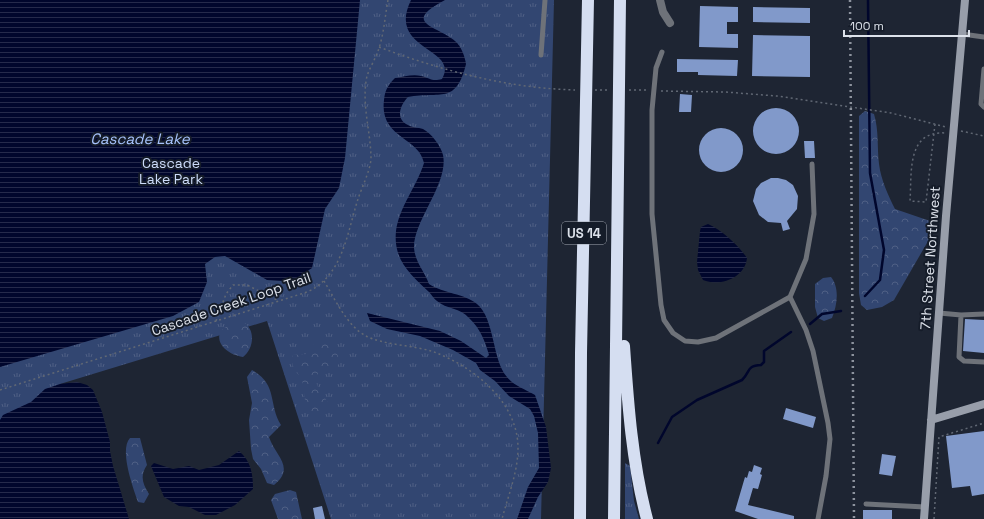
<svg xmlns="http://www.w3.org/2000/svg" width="984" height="519" viewBox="0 0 984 519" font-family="'Space Grotesk',sans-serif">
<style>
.grass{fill:url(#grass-tufts)}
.forest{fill:url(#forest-crowns)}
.water{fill:url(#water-rules)}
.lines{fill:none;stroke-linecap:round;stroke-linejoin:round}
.stream{stroke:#00062c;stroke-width:2.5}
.building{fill:#8199ca}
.path{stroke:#616874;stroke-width:1.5;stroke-dasharray:2 3;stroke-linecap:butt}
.lane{stroke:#6e7279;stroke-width:5}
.street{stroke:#6e7279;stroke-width:8}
.secondary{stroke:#989eaa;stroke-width:8}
.highway{stroke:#d5def1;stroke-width:12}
.rail{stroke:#8d939e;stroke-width:2.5;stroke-dasharray:2 4;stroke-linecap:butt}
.labels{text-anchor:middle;stroke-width:4;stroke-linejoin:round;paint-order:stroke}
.shield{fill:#151c29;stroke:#a1a7b1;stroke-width:1}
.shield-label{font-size:13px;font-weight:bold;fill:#dde2eb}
.park-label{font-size:14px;fill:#cddcf9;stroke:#151c29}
.street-label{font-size:14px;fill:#dde2eb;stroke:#151c29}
.water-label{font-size:15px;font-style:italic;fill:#a6c2fb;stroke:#151c29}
</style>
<defs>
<pattern id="grass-tufts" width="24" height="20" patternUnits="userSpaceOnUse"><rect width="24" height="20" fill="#324671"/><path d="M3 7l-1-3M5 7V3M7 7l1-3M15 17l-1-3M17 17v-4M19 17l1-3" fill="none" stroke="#4f6085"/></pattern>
<pattern id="forest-crowns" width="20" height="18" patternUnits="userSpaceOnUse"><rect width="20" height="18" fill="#324671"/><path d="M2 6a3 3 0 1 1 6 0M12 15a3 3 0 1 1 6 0" fill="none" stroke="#4f6085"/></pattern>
<pattern id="water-rules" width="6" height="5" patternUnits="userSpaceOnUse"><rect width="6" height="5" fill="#00062c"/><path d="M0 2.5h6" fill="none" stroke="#252a4b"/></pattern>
</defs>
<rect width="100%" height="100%" fill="#1e2533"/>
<path class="grass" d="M0,0h554l-13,519h-210l-64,-198 -207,63 -27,135h-33z
M625,463l5,3 4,35 5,18h-14z"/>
<path class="forest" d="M865,111l9,3c5,17 3,33 5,50 2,16 9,31 16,45l35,12 1,15 -37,64 -12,7 -15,3 -6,-5 -2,-12v-177z
M831,277c9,11 6,29 1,41l-8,3 -6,-3 -3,-11v-23l8,-6z
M243,322c13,7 11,27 0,35 -26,-4 -37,-31 0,-35z
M322,338c11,3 15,13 18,25 -6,5 -9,5 -17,4 -15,15 -2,22 5,36l-6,7 -10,3c-9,-9 -7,-18 -9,-29 -3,-12 -14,-15 -10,-29l14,-1 7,-11z
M252,370c26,14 16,34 29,55l-12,12c6,19 27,30 5,48l-7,-2 -6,-14 -8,-10 -2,-10 -2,-29 3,-17 -5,-26z
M130,438h10l7,27c-7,10 -5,18 2,29l-5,9 -6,-1c-5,-15 -19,-52 -8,-64z
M290,490l6,2 6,27h-24l-7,-19 4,-6z"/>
<path class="water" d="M0,0h360l-15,158 -6,30 -14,21 -13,59 -15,10 -13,3 -17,-1 -42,-24 -10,1 -10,7 2,18 -8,20 -26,14 -173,51z
M411,0h34c-48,25 -2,26 13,44 4,5 7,13 8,20 -10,41 -25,27 -58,33 -8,8 -13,22 0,28 4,3 10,2 15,4 8,4 18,17 20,26 6,28 -30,66 -29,93 1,14 11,24 15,36 15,10 35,9 48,20 18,15 15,56 30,73 7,9 18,12 28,18l11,32 5,41 -3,14 -10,15 -10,22h-11l11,-32 11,-19 -1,-35 -4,-17 -4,-7 -21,-13 -14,-15 -15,-11 -4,-7 -23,-13 -33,-14 -33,-7 -17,-8 -3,-8 73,18 21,10 25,17 3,-3c-4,-14 -9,-27 -20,-37 -8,-10 -23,-9 -32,-17 -3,-2 -5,-6 -8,-9 -19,-18 -36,-32 -33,-61 3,-24 21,-45 28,-68 -5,-26 -45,-25 -40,-63 1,-10 4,-15 11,-22 9,-1 17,-4 26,-2 9,2 11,6 21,3 18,-32 -56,-28 -31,-79z
M708,224c14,6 31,22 39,34 -2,20 -27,29 -44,22l-5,-10 -1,-8 3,-31 1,-4z
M77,382l10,3 6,5 9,22 8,30v9l3,15 16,53h-129v-99l3,-5 28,-13 14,-13 15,-5z
M239,451c12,10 14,23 14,38l-18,16 -19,10h-11l-16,-8 -10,-1 -15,-9 -13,-31 3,-3 19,6 16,-3 10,4 20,-5z"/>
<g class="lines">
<path class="stream" d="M865,296l15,-16 4,-30 -14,-77 -2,-173
M810,324l12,-10 19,-3
M658,443l14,-26 25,-17 45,-20c9,-9 4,-14 19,-15l3,-3v-11l27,-19"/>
</g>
<path class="building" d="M700,6l38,1v15h-11v12h11v14l-39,-1z
M753,7l57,1v15l-57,-1z
M753,35l57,1v41l-58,-1z
M677,59l61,1 -1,16 -39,-1v-3h-21z
M680,94l12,1 -1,17h-12z
M753 131a23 23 0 1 1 46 0a23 23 0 1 1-46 0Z
M699 150a22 22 0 1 1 44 0a22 22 0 1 1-44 0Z
M804,141h10l1,17h-10z
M778,178l8,2 7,5 5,11 -1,13 -10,12 3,8 -7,2 -2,-8 -13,-1 -9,-7 -6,-14 3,-12 5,-6 10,-5z
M965,319l19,1v33l-21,-2z
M786,408l30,9 -3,11 -30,-9z
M984,431v63l-12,2 -2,-10 -18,2 -6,-52z
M882,454l14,2 -4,20 -13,-2z
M754,465l8,3 -2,6 2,1 -4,14 -5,-1 -5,17 46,11v3h-36l-23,-8 10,-34 2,1 2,-7 3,1z
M322,506l3,13h-10l-2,-11z
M863,510h29v9h-29z"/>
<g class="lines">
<path class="path" d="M379,47c64,24 128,41 196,43
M595,90h14
M629,90h18
M661,91l64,1 52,4 114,17 55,14
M935,124l-9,78 -16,-1c2,-28 -4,-71 36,-68
M961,131l23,5
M324,281c11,18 23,45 42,55 17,9 47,9 68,16 40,15 84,50 84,96 0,24 -10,48 -16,71
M216,321l10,-27 7,-9h14l30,15
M0,390l307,-98c36,-16 40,-59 51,-93 4,-12 12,-28 13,-40 0,-27 -10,-55 -4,-83 3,-9 9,-18 12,-28 5,-15 6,-32 9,-48
M934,519l5,-82 45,-14"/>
<path class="lane" d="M962,34l22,3
M662,52l-6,16 -4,42v104l9,91 3,15 9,13 12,8 13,1 18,-4 74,-41 16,-38 8,-45 -2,-50
M541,55l4,-55
M984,69l-3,35 3,3
M790,297l16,33 7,21 15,72 2,16 -4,37 -8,43
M939,313l22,2 -2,42 5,4 20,1
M961,315l23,-1
M866,504l59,3"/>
<path class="street" d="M660,0l3,12 7,11"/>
<path class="secondary" d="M931,420l53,-16
M924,519l22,-303 19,-216"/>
<path class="highway" d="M624,346c4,58 8,117 23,173
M580,519l1,-166 7,-353
M614,519l6,-519"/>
<path class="rail" d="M850,0l4,519"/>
</g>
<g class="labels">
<rect class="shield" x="562" y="222" width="44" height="22" rx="3"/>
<g class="shield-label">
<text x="584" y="238">US 14</text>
</g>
<g class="park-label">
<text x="171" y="168">Cascade<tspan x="171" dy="16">Lake Park</tspan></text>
</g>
<g class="street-label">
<text transform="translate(930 258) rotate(-86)" y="5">7th Street Northwest</text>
<text transform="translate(231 304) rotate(-19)" y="5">Cascade Creek Loop Trail</text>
</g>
<g class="water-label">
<text x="140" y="144">Cascade Lake</text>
</g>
</g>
<path d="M844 30v6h125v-6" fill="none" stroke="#dde2eb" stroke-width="2"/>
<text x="850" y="30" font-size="12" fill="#dde2eb" stroke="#151c29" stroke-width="3" paint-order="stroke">100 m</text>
</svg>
